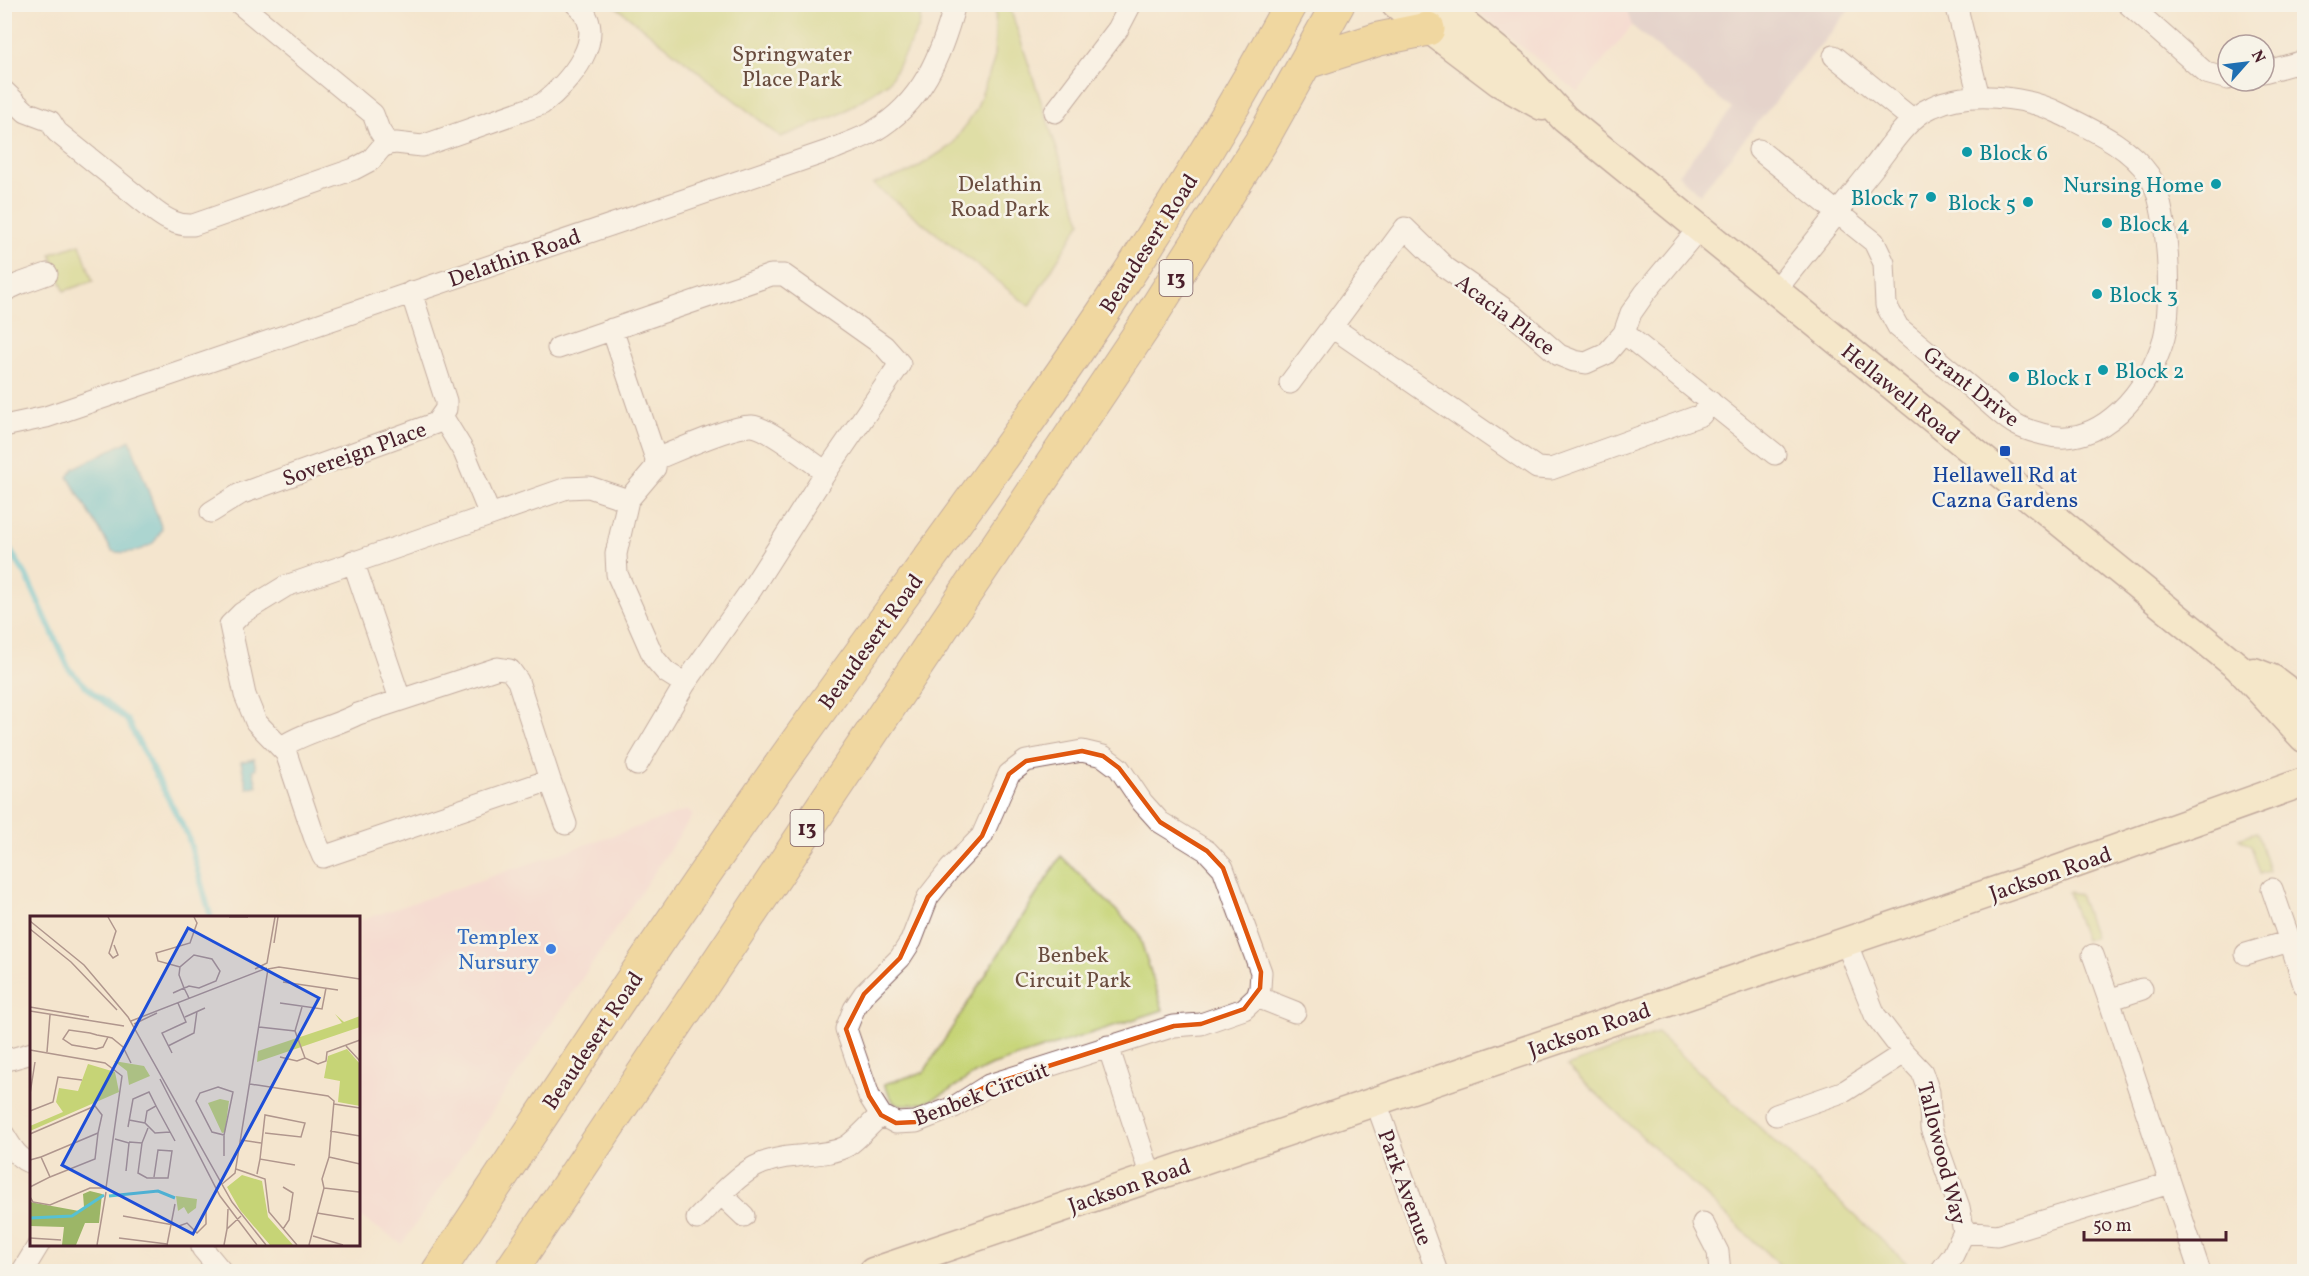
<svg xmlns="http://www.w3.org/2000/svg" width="2309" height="1276" viewBox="0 0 2309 1276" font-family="Vollkorn,serif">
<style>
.built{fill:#f7cfd4}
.industrial{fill:#d2bdc8}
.green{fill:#c6d476;stroke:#887a50;stroke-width:1.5}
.water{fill:#57c1d3;stroke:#50707f;stroke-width:1.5}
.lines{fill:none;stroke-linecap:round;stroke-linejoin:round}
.stream{stroke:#57c1d3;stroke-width:6}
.street-casing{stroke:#866464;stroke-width:23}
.secondary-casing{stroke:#866464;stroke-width:31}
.highway-casing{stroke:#866464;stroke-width:35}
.street{stroke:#fff;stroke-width:21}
.secondary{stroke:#f7e8c3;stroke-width:28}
.highway{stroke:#ecc669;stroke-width:33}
.marked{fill:none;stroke:#e0560e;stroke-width:4.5;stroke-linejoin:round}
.culture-dot{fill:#0f9aa8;stroke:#f7f3e8;stroke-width:2}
.transit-dot{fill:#1a4fb4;stroke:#f7f3e8;stroke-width:2}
.shop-dot{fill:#3f7fe0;stroke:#f7f3e8;stroke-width:2}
.labels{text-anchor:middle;stroke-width:5;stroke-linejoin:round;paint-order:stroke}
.shield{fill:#f7f3e8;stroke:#7e5f64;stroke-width:1.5}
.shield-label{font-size:21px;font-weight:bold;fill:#4a1f2b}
.park-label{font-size:22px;fill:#694c3e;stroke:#f7f3e8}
.culture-label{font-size:22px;fill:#0d838f;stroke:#f7f3e8;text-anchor:start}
.street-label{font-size:22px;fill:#4a1f2b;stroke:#f7f3e8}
.transit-label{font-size:22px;fill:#164399;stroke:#f7f3e8}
.shop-label{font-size:22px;fill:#366cbe;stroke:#f7f3e8;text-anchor:end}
.inset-river{fill:none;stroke:#57c1d3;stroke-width:3}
.inset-road{fill:none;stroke:#b0968d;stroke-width:1.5}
.view{fill:#1d4ed8;fill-opacity:0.15;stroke:#1d4ed8;stroke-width:3}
.inset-edge{fill:none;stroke:#4a1f2b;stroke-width:3}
</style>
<rect width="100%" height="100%" fill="#f7f3e8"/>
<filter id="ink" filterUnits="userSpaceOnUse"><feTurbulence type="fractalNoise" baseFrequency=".0167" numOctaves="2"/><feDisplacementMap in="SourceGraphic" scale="12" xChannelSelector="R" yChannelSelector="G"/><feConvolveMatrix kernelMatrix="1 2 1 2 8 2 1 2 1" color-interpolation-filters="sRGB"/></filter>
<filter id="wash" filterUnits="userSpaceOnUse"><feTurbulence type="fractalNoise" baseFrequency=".008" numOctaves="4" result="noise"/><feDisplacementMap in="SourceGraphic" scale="24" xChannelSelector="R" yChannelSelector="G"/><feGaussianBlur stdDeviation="1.35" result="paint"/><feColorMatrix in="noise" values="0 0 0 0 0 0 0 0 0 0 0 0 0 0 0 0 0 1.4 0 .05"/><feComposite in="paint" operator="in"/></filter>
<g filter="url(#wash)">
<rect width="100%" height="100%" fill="#f4e5ce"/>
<path class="built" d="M1470,5h155l7,21 -54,66z
M688,810l5,5 -291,429 -43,-28v-295z"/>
<path class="industrial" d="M1625,5v-1l228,1 -153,189 -22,-19 54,-66 -100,-83z"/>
<path class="green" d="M614,5h308l-3,22 -30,55 -49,32 -59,23z
M996,5h13l72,217 -52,84 -156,-122 39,-13 40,-26 24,-35 18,-50z
M80,244l13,37 -29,10 -13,-37z
M2257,832l12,39 -9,3 -9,-28 -12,-8z
M1061,856l77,76 25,78 -173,56c-33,14 -56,46 -96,37l-10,-19 40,-12z
M2068,892l11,2 15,43 -9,3z
M1657,1033l255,235 6,3h-132l-219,-205z"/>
<path class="water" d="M130,440l32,89c-2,3 -5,10 -8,13 -10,9 -30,13 -42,9l-44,-74 6,-9z
M254,759l2,10 -3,1 4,16 -10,2 -6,-26z"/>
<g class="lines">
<path class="stream" d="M4,541l22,34 43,94 22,22 36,29 61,116 23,82"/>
</g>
</g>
<g filter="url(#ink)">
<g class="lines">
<defs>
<path id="street" d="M1956,4l23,93
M2128,4l78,69 22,6
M1834,56l78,63
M2264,72l40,-11
M4,91l22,21 24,9 7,11 98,79c12,9 23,15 38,14l161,-56 17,-9 10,-12 7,-4 -9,-14 -6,-16 -133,-110
M1055,112l63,-83 13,-25
M388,144l8,-1 26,3 120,-42c26,-20 71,-70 34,-100
M1759,150l115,92 10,21 2,42 12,22c29,24 57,47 85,71 11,9 23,22 36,28 7,4 16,6 23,8 59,18 108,-46 122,-96 9,-34 5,-134 -15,-163 -22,-31 -57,-45 -90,-62 -34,-17 -92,-23 -127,-6 -27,12 -44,43 -62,65 -31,39 -63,79 -94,118
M4,291l15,-7 28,-10
M1332,327l205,141 14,1 150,-54 10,-13
M612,329l44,130 -1,9 -27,32 -12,54 1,20 37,84 12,14 19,12
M1624,333l151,121
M558,348l213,-73h13l100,71 16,18 -74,108c-15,-10 -58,-45 -74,-46 -19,-1 -76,25 -96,33
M1290,383l115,-155 41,40 66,46 47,41 15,6 12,2 20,-9 18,-21 7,-20 14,-20 55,-66
M442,416l22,36 26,63 77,-27 22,-1 39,13
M4,426l42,-9 785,-267c14,-6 30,-11 43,-19 48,-28 67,-75 81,-127
M211,512l29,-18 196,-71 10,-14v-8l-35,-109
M353,561l47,138
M282,747c22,-15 51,-20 76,-33l140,-46 12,2 8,11 32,99 -227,77 -9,-21 -28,-83 -30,-31 -11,-27 -15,-70 12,-12 44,-27 204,-71
M1082,751l21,5 16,12 23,34 18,20 47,29 16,17 38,104 -1,16 -3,9 -13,12 -43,15 -27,2 -185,59 -35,22 -38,15 -20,1 -15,-8 -12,-19 -23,-67 8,-20 10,-15 36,-36 11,-17 17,-44 22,-28 32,-33 27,-62 17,-13z
M637,765l48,-81 66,-94 75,-118
M550,780l16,44
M2290,941l14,44
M1846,942l29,73 29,38 18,19 7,20 2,36 28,79 5,25 -11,23 -13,17
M2246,954l44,-13 -18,-52
M2093,955l16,45 33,-11
M1257,997l38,15
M2109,1000l91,272
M1108,1046l43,131
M4,1061l28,-8
M1376,1102l61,170
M1776,1115l69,-24 59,-38
M4,1135c7,11 14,25 28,28
M721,1194c25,-25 40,-35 76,-38 16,-2 36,-2 50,-10 12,-8 23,-22 34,-31
M697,1219l24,-25 23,22
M1703,1223l15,29 2,20
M1964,1232l33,3 173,-52
M202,1248l20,24
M22,1272l17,-28"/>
<path id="secondary" d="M1396,4l103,78 43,24
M1441,4l75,62 49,53 673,548 66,71
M2254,672l18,7 32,24
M873,1272l1187,-403 244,-87"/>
<path id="highway" d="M1307,62l72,-23 49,-10
M438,1272c127,-192 254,-385 389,-572 98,-137 200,-272 293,-413 61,-92 118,-186 171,-283
M510,1272l636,-948 116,-184 76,-136"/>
</defs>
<use href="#street" class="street-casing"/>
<use href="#secondary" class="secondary-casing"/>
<use href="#highway" class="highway-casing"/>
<use href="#street" class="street"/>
<use href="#secondary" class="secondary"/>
<use href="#highway" class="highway"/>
</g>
</g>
<path d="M0 0H2309V1276H0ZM1082,751l21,5 16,12 41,54 47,29 16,17 38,104 -1,16 -16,21 -43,15 -27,2 -185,59 -73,37 -20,1 -15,-8 -12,-19 -23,-67 18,-35 36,-36 28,-61 54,-61 27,-62 17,-13z" fill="#f4e5ce" fill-opacity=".55" fill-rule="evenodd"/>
<path class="marked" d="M1082,751l21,5 16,12 41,54 47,29 16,17 38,104 -1,16 -16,21 -43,15 -27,2 -185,59 -73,37 -20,1 -15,-8 -12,-19 -23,-67 18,-35 36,-36 28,-61 54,-61 27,-62 17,-13z"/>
<g class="culture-dot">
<circle cx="1967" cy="152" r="6"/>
<circle cx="2216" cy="184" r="6"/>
<circle cx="1931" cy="197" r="6"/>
<circle cx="2028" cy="202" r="6"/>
<circle cx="2107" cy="223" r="6"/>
<circle cx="2097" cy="294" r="6"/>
<circle cx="2103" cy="370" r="6"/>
<circle cx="2014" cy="377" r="6"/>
</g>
<rect class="transit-dot" x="1999" y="445" width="12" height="12" rx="3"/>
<circle class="shop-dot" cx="551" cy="949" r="6"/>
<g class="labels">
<g class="shield">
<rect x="1159.5" y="260" width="33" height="36" rx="4.5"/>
<rect x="790.5" y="810" width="33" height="36" rx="4.5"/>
</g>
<g class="shield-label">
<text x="1176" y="285">13</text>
<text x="807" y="835">13</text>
</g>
<g class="park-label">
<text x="792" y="61">Springwater<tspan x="792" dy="25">Place Park</tspan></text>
<text x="1000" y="191">Delathin<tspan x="1000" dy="25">Road Park</tspan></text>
<text x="1073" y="962">Benbek<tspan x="1073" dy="25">Circuit Park</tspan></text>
</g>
<g class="culture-label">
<text x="1979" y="160">Block 6</text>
<text x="2204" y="192" text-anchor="end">Nursing Home</text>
<text x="1919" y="205" text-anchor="end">Block 7</text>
<text x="2016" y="210" text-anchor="end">Block 5</text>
<text x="2119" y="231">Block 4</text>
<text x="2109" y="302">Block 3</text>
<text x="2115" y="378">Block 2</text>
<text x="2026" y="385">Block 1</text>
</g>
<g class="street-label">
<text transform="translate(1148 243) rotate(-57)" y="8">Beaudesert Road</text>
<text transform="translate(514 257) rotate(-19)" y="8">Delathin Road</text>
<text transform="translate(1506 314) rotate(37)" y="8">Acacia Place</text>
<text transform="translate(1972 386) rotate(38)" y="8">Grant Drive</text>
<text transform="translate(1901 393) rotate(39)" y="8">Hellawell Road</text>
<text transform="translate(354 453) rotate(-20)" y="8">Sovereign Place</text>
<text transform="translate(870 641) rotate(-54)" y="8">Beaudesert Road</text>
<text transform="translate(2050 873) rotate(-19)" y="8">Jackson Road</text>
<text transform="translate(1589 1029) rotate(-19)" y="8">Jackson Road</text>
<text transform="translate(592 1040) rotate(-56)" y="8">Beaudesert Road</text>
<text transform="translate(981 1093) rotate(-21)" y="8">Benbek Circuit</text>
<text transform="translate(1943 1153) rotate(76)" y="8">Tallowood Way</text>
<text transform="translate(1129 1185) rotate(-19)" y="8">Jackson Road</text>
<text transform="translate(1406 1187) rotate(70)" y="8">Park Avenue</text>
</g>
<g class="transit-label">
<text x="2005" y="482">Hellawell Rd at<tspan x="2005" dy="25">Cazna Gardens</tspan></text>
</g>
<g class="shop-label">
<text x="539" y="944">Templex<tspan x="539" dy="25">Nursury</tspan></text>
</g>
</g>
<g transform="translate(30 916)">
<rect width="330" height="330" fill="#f4e5ce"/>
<path d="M305,98l9,8 16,-6v11l-103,35 1,-11 84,-28zM317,133l13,15v42l-22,-4 2,-21 -16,-3 4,-22zM84,145l30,5 6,10 -21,9 -2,-14zM58,148l27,8 4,20 -89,39v-5l33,-14 -7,-10 3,-14 19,3zM190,183l9,2 -4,31 -3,1 -14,-30zM212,259l20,6 6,36 25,28h-23l-30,-35 -13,-23zM146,280l21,3 -1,9 -8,6 -4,-7 -6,4z" fill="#c6d476"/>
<path d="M60,275l12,3 -3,29h-14l-9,22h-14l2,-18 -34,-1v-24l49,9 5,-4 -1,-13z" fill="#9cb667"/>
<path class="inset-river" d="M79,280l49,-5 17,7M0,302l42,-2 32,-21"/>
<path class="inset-road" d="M78,1l8,14 -7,22 4,5 5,-3 -4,-10M199,1h19M0,5l54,44 44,52 104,185 34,43M0,13l41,33 46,48M244,27l4,-26M150,51l-22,-6 -2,-8 34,-10 7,-20 -3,-6M225,53l12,-6 8,-46M238,53l11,-2 81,12M253,66l55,8M143,77l11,-5 3,-1 2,-1 10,2 17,-7 4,-10 -8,-12 -18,-4 -14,12 -1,8 5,13 4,8 1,3M250,87l42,6 4,-21M0,91l59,10M0,95l94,15M155,101l20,-9M101,105l136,-53M104,108l23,-11M229,111l36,4 10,27 13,6 8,-3 1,-9 33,-12M265,115l7,-24M78,121l-5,10 -7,2 -24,-4 -9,-6 6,-9 21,3 7,2 11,2 4,1 11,9 8,16M138,130l26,-13 3,-22M316,130l14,15M0,134l75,13 17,13 -16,112M17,136l3,-37M142,137l-10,-20 24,-11 -8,-19M250,141l17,4 8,-3M130,163l60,117 37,49M220,168l78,12 6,5 -5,56 -7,22 2,9 -15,57M188,171l15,5 -9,43 -12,-3 -16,-31 4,-8zM0,178l5,-32M304,188l26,4M126,190l19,35M0,195l23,-9 5,-25 24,3M99,204l16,3 10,10 15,-1M98,211l5,-28 16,-7 7,14 -9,5 -2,12M300,215l30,5M0,218l65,-28 7,9 -4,18M85,223l14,4 -3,28M211,224l20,3M99,226l13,1 6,-15M112,227l-4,30 9,5h21l4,-27 -14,-1 -4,27M194,240v-21M11,241l57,-24 -3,26 -45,18M299,241l31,7M230,243l5,-44 40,8 -4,14 -36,-4M0,244l11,-3 9,20 -20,10M206,253l29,10 4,33 28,33M227,258l3,-15 35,6M192,268l13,-11 33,-204M294,272l35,4M0,281l3,5 17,3 40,-17h15M287,297l37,6M93,300l56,10 8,-3 10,10 9,-9v-13M197,313l1,-20M253,313l6,-9 4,-27 -10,-6M283,320l30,9M0,322l31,2M89,322l48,6M67,329l9,-53M137,329l8,-41M194,329l3,-16 14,-13"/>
<path class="view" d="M158,12l131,70 -126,236 -131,-69z"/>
<rect width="330" height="330" class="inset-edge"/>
</g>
<rect width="2309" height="1276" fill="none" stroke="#f7f3e8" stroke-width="24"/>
<g transform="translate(2246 63) rotate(62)"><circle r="28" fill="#f7f3e8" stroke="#b29e9c" stroke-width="1.5"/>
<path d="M0-4.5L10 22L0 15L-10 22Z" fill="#1f6fb2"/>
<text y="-9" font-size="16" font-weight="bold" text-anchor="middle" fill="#4a1f2b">N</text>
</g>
<path d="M2084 1231v9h142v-9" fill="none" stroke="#4a1f2b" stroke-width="3"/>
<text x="2093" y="1231" font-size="18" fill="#4a1f2b" stroke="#f7f3e8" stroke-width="4.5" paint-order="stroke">50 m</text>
</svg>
